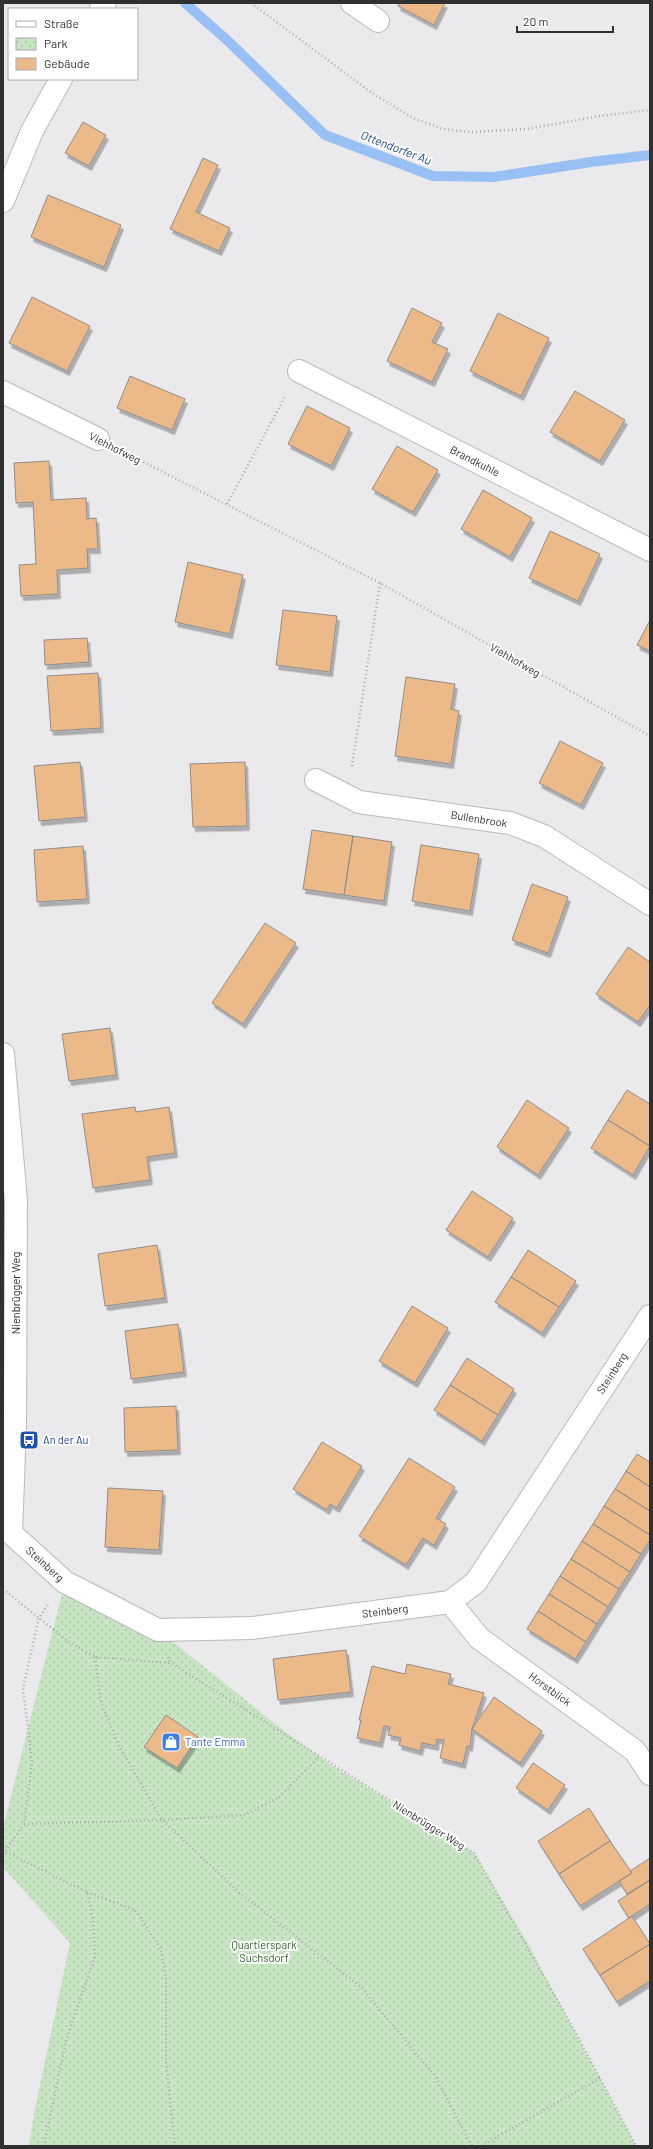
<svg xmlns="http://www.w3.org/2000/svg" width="653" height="2149" viewBox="0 0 653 2149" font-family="Barlow,sans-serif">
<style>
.park{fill:url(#park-dots)}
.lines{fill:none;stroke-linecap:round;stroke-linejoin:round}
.stream{stroke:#99c0f4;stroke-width:10}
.building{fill:#ebba88;stroke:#908d8b;filter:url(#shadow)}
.minor-casing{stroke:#bab9bc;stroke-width:24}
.path{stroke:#ababad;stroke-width:2.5;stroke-dasharray:1 3;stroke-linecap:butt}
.minor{stroke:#fff;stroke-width:22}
.labels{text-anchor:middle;stroke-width:4;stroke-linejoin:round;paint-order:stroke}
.street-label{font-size:11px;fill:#303031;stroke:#fff}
.transit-label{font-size:11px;fill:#164399;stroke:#fff;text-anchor:start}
.shop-label{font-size:11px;fill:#366cbe;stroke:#fff;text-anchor:start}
.park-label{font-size:11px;fill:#2c6725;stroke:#fff}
.water-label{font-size:12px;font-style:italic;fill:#124582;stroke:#fff}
</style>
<defs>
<pattern id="park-dots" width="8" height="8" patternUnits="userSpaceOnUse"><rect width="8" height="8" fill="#c7e4c3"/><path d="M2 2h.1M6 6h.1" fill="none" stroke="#abc4a8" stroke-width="1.8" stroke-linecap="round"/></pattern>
<filter id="shadow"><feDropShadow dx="2.5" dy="4.5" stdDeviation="0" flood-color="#0004"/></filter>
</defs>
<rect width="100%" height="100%" fill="#eae9ec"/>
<path class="park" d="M65,1582l93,48 126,101 44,32 146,90 55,93 107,200h-607l6,-37 35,-166 -67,-76v-39z"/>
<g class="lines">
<path class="stream" d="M185,3l42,37 98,95 108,41 61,1 97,-15 59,-7"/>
</g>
<path class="building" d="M399,3h46l-11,22 -36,-19z
M83,122l23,13 -17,31 -24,-13z
M203,158l15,7 -22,47 34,16 -11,23 -49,-22z
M48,195l73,30 -17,42 -73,-30z
M32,297l58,29 -23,45 -58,-28z
M412,308l30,15 -10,19 16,7 -16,33 -45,-21z
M498,313l51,25 -28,58 -51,-25z
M130,376l55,23 -13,31 -55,-22z
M575,391l50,29 -25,41 -50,-29z
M307,406l43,22 -19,38 -43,-22z
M397,446l41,24 -25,42 -41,-23z
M49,461l2,39 35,-2 1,21 9,-1 2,31h-11l1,19 -31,2 1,24 -37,2 -2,-31 17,-1 -3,-62 -17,1 -2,-40z
M483,490l49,28 -22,39 -49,-28z
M550,531l50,23 -22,47 -49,-23z
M188,562l55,13 -13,59 -55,-12z
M283,610l54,6 -7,56 -54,-7z
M650,620v31l-13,-6z
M87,638l2,24 -44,3 -1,-25z
M98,673l3,55 -50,3 -4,-55z
M406,677l49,7 -4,25 8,2 -8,53 -56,-8z
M560,741l43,22 -22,42 -42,-22z
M80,762l5,55 -46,4 -5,-55z
M245,762l2,64 -54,1 -3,-63z
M312,830l41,6 -9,59 -41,-6z
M353,836l39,6 -8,59 -40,-6z
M421,845l58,9 -9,57 -58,-10z
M83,846l4,53 -50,3 -3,-52z
M532,884l36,13 -20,56 -36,-13z
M265,923l31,20 -53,81 -31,-21z
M628,947l22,15v43l-12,17 -42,-28z
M110,1028l6,47 -47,6 -7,-47z
M627,1090l23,14v42l-42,-26z
M527,1100l42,28 -31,47 -41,-28z
M135,1107l1,5 33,-5 6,46 -28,4 3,23 -57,8 -11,-74z
M608,1120l42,26 -17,29 -42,-27z
M472,1191l41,27 -25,39 -42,-27z
M157,1245l8,53 -60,8 -7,-52z
M528,1250l48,31 -17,26 -48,-30z
M511,1277l48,30 -17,26 -47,-31z
M412,1306l36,22 -33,55 -36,-22z
M178,1324l6,48 -53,7 -6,-48z
M467,1358l47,31 -16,26 -48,-30z
M450,1385l48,30 -16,26 -48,-31z
M176,1406l2,44 -53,2 -1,-44z
M322,1442l40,24 -25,42 -7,-4 -3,6 -34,-21z
M637,1454l13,8v25l-24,-16z
M409,1458l46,29 -19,31 10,6 -12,21 -11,-7 -17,27 -47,-29z
M626,1471l24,16v24l-35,-22z
M108,1488l55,3 -4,59 -54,-3z
M615,1489l35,22v24l-46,-29z
M604,1506l46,29v5l-9,14 -48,-30z
M593,1524l48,30 -11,18 -48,-31z
M582,1541l48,31 -11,17 -48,-30z
M571,1559l48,30 -11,18 -48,-31z
M560,1576l48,31 -11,17 -48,-30z
M549,1594l48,30 -11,18 -48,-31z
M538,1611l48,31 -11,17 -48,-30z
M346,1650l5,42 -73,8 -5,-41z
M407,1664l44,10 -3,10 36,9 -12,36 -2,18 -3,-1 -4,18 -23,-6 4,-18 -7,-1 -1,7 -14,-3 -2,8 -21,-6 2,-7 -13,-3 2,-8 -6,-1 -4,17 -23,-5 4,-18h-2l13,-54 33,8z
M494,1697l48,34 -22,32 -48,-34z
M166,1715l32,22 -21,31 -33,-21z
M533,1763l32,22 -17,25 -32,-22z
M589,1808l21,33 -51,33 -21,-33z
M610,1841l22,32 -52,33 -21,-32z
M650,1858v22l-23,14 -8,-13 13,-8 -2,-2z
M650,1880v24l-21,14 -11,-17z
M632,1916l18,28 -50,31 -17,-26z
M650,1944v37l-33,21 -17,-27z"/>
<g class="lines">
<defs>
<path id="minor" d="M352,3l26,18
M101,9l4,-6
M3,201l29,-70 29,-52
M299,371l351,179
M3,392l95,47
M316,780l43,22 151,21 34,13 106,68
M3,1054l13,146 -1,227 -4,106
M3,1526l62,56 93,48 94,-2 198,-26 26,-20 174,-266
M450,1602l29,36 156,113 15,23"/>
</defs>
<use href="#minor" class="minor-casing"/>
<path class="path" d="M251,3l121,90 41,25 30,11 28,3 56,-3 73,-13 50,-6
M122,451l258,132 270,153
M227,504l59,-109
M352,766l28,-183
M3,1589l66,53 26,15 76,6
M95,1657l6,45 18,44 43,74 79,74 119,92 75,90 37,70
M168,1657l3,6 303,190 103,182 59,111
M24,1824l138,-4 83,-5 34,-18 40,-40
M6,1852l81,40 6,26 2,38 -29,84 -22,106
M3,1854l21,-30 8,-62 -9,-74 16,-70 9,-13
M87,1892l48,18 26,39 5,28v84l9,85
M481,2146l119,-68"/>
<use href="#minor" class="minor"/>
</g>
<defs>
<symbol id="bus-square" viewBox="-11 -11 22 22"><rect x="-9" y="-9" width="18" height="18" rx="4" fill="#1a4fb4" stroke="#fff"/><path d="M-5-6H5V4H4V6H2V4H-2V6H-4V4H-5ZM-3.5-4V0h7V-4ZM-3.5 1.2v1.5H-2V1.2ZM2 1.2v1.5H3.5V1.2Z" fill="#fff"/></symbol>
<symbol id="shop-square" viewBox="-11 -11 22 22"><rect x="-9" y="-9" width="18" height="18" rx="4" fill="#3f7fe0" stroke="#fff"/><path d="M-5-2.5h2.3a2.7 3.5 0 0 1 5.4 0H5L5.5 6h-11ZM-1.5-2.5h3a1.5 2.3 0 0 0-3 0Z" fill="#fff"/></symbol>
</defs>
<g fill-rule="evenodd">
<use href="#bus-square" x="18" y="1429" width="22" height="22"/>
<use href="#shop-square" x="160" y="1731" width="22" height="22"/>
</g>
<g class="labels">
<g class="street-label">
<text transform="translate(115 448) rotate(27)" y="4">Viehhofweg</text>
<text transform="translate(475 461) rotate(27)" y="4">Brandkuhle</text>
<text transform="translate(515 660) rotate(30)" y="4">Viehhofweg</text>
<text transform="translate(479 819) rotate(9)" y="4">Bullenbrook</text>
<text transform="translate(16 1293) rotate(-90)" y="4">Nienbrügger Weg</text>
<text transform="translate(612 1373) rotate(-57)" y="4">Steinberg</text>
<text transform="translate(45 1564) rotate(42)" y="4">Steinberg</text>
<text transform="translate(385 1611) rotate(-7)" y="4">Steinberg</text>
<text transform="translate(550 1689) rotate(36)" y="4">Horstblick</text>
<text transform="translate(429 1825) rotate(32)" y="4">Nienbrügger Weg</text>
</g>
<g class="transit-label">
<text x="43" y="1444">An der Au</text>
</g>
<g class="shop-label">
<text x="185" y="1746">Tante Emma</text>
</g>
<g class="park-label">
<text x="264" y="1949">Quartierspark<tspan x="264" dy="13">Suchsdorf</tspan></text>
</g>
<g class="water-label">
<text transform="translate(396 148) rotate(21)" y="4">Ottendorfer Au</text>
</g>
</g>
<rect width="653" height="2149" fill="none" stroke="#303031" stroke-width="8"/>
<rect x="8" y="8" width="130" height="72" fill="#ffffff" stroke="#acacad"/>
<rect x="16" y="21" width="20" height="6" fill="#ffffff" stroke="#acacad"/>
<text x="44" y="28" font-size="12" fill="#303031">Straße</text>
<rect x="16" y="38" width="20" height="12" fill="url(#park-dots)" stroke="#acacad"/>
<text x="44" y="48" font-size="12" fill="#303031">Park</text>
<rect x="16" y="58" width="20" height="12" fill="#ebba88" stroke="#acacad"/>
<text x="44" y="68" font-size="12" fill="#303031">Gebäude</text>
<path d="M517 26v6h96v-6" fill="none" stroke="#303031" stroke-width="2"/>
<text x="523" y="26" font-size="12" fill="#303031" stroke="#ffffff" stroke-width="3" paint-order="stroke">20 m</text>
</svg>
